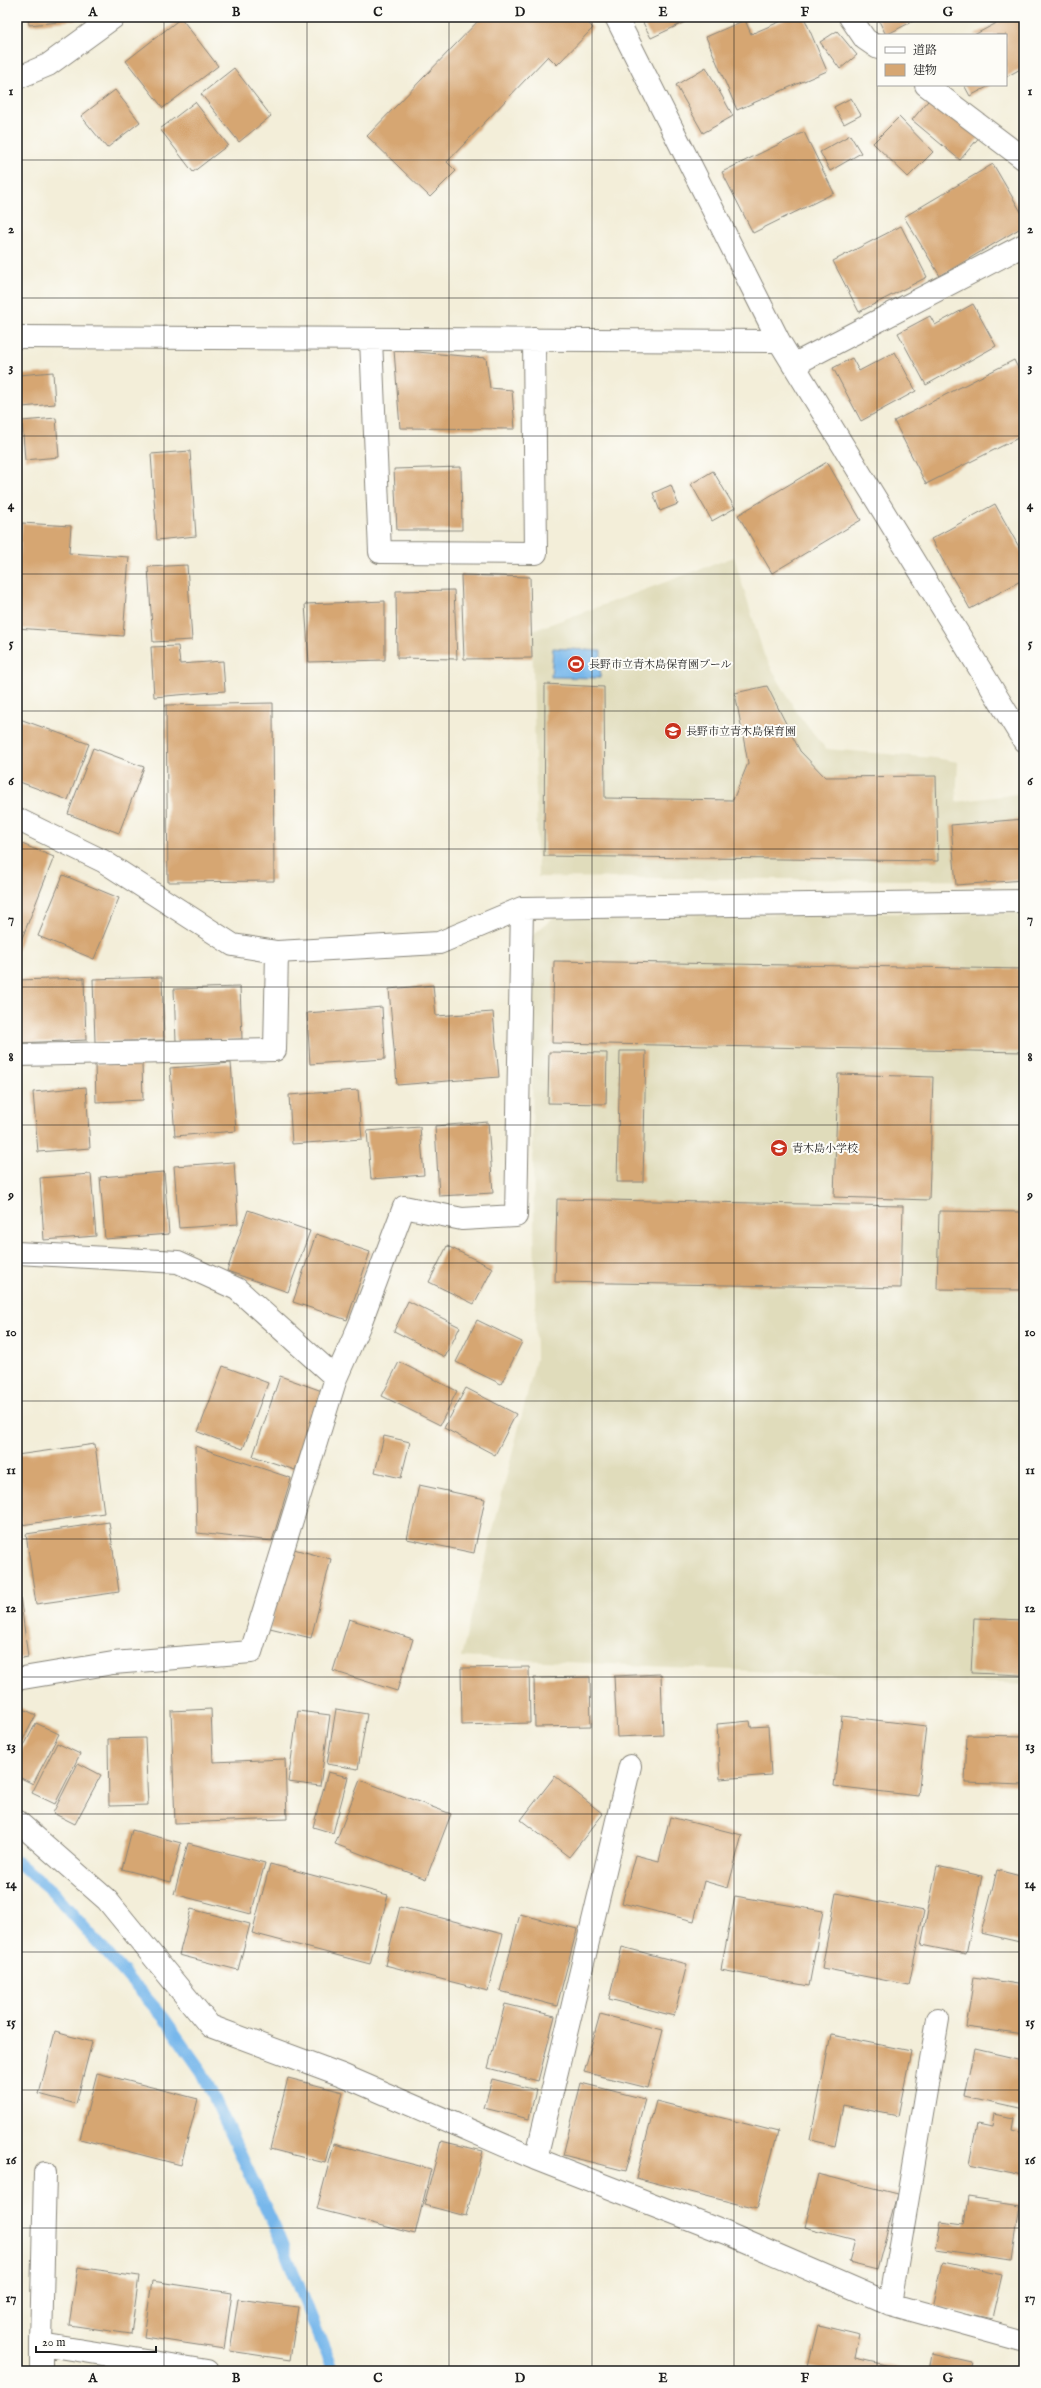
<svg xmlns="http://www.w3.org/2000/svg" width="1041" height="2388" viewBox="0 0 1041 2388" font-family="'IM FELL English','Noto Serif JP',serif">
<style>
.built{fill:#e0dcbb}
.water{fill:#77b7eb;stroke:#4a6a84}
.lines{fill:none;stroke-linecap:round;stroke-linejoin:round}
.stream{stroke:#77b7eb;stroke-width:12}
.building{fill:#d6a672}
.street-casing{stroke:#88857a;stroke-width:24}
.street{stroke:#fff;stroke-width:22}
.grid{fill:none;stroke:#1c1c1c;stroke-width:1;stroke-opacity:0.55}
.labels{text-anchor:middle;stroke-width:4;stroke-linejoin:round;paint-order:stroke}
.poi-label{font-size:11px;fill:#1c1c1c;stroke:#fdfcf7;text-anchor:start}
.neatline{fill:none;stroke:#1c1c1c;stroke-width:1.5}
.grid-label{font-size:13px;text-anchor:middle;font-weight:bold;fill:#1c1c1c}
</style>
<rect width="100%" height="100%" fill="#fdfcf7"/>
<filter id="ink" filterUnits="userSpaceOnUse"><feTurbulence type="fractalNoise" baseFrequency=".025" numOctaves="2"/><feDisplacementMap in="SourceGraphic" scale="8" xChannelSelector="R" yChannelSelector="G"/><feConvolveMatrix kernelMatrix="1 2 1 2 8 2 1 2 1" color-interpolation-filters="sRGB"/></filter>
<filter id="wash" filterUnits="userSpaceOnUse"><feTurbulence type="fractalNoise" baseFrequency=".012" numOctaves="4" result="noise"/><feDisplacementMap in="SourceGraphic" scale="16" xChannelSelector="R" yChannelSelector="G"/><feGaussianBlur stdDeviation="0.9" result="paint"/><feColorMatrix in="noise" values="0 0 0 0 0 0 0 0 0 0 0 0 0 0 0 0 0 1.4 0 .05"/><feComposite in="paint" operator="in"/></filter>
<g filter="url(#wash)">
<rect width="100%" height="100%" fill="#f3eed9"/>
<path class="built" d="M734,557l30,98 33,58 29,36 109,9 23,4 -2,40 68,-9v88l-486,-4 -6,-246z
M1024,913v771l-563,-27 75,-298 -6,-422 28,-23z"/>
<path class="water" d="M553,648l48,3 -1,27 -49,-1z"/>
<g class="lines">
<path class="stream" d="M17,1862l36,30 111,126 38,54 76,162 55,137"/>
</g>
<g id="blocks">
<path class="building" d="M28,17h48l1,3 -48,5z
M482,17h100l11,11 -36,37 -9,-9 -101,106 9,9 -26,26 -63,-61z
M640,17h42l3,5 -34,16z
M791,17h13l23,54 -90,39 -31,-73 39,-17 6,14z
M877,17h44l-35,18z
M1008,17h16v50l-18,10v-42h-32z
M181,18l37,48 -55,42 -37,-47z
M837,31l20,24 -17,14 -20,-27z
M706,67l27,49 -30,17 -27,-48z
M234,68l37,48 -32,26 -38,-48z
M964,85h27l-21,11z
M115,90l25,32 -33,26 -26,-32z
M933,95l48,40 -21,25 -48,-40z
M851,98l10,17 -17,9 -10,-17z
M195,102l33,43 -35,27 -33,-43z
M899,117l34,35 -25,25 -35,-34z
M804,132l30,61 -81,40 -31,-61z
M850,135l11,18 -31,18 -10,-19z
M993,164l31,53v9l-84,50 -36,-59z
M901,226l26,51 -68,35 -26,-51z
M973,304l23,42 -70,39 -28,-52 32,-17 5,9z
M394,350l92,8 4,30 22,2 3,39 -115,-1z
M895,352l21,39 -55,30 -28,-53 19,-10 7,13z
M1014,360l10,20v55l-98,49 -32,-63z
M53,372l2,32 -33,3 -3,-32z
M56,418l3,39 -34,3 -3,-39z
M190,451l6,85 -39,4 -6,-86z
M827,462l34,58 -89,53 -34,-58z
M461,467l1,63h-65l-3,-61z
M713,471l22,37 -23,13 -21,-37z
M671,485l7,19 -18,7 -7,-18z
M995,504l29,52v23l-54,30 -39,-70z
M22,523l49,3 -2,27 60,4 -6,79 -106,-8v-38z
M187,565l5,75 -39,2 -5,-75z
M461,575l69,2 2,81 -68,1z
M454,590l3,69 -60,-1 -1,-67z
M385,601v59l-76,2 -4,-58z
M178,646l2,18 43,-3 2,30 -71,6 -3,-50z
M545,684l59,3 1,111 128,2 15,-37 -13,-70 32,-7 33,65 25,26 111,-1 2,85 -394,-5z
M273,703l1,178 -106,1 -2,-177z
M17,718l72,26 -21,56 -51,-19z
M93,748l51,19 -25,66 -51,-19z
M1024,819v61l-68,5 -5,-60z
M22,844l32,13 -37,94v-95z
M63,875l56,23 -25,61 -56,-23z
M554,961l470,8v83l-472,-9z
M162,977l2,63 -69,2 -2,-63z
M84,978l2,62 -67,3 -2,-63z
M433,985l3,31 57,-4 6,65 -102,8 -8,-96z
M240,987l2,52 -66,2 -2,-52z
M382,1007l3,52 -75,5 -3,-51z
M620,1051h26l-3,131h-26z
M549,1052l58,1 -1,51 -58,-1z
M142,1063l1,37 -47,2 -1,-38z
M231,1063l5,68 -61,5 -5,-68z
M838,1074l95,3 -4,123 -95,-3z
M86,1087l4,61 -52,4 -5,-60z
M358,1090l4,49 -70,5 -3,-49z
M488,1122l5,71 -54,3 -4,-70z
M420,1127l4,48 -53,4 -4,-48z
M234,1162l4,62 -59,4 -5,-62z
M164,1172l5,62 -64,5 -5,-62z
M91,1174l5,62 -52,4 -4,-62z
M557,1199l346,7 -2,82 -346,-6z
M248,1210l62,21 -22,61 -61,-21z
M939,1211l85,1v78l-87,-1z
M316,1234l54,18 -23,68 -54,-18z
M447,1246l46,22 -19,36 -45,-22z
M408,1301l52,26 -15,30 -51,-26z
M477,1320l45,22 -21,42 -45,-22z
M399,1362l58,29 -17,34 -58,-29z
M223,1366l45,17 -25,66 -45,-17z
M280,1376l42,15 -27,79 -42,-14z
M466,1388l50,26 -21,41 -51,-27z
M384,1436l26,6 -9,36 -26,-6z
M95,1444l9,69 -83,12 -4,-33v-37z
M195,1446l96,32 -19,63 -75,-8z
M419,1485l66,14 -11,54 -67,-14z
M109,1522l10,70 -83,12 -10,-70z
M290,1548l41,11 -20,79 -41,-10z
M18,1580l10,77 -11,2v-78z
M974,1618l50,2v55l-53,-2z
M349,1619l64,20 -16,52 -64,-20z
M529,1667l1,56 -68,2 -1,-57z
M661,1674l2,61 -46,2 -3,-61z
M590,1677l1,49 -56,1 -1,-49z
M17,1706l19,9 -19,36z
M211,1709l2,53 72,-3 2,60 -112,4 -4,-112z
M336,1709l31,5 -9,55 -31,-5z
M298,1711l32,4 -10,71 -32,-4z
M842,1716l84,10 -8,70 -84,-10z
M750,1721l1,6 17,-1 3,49 -51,4 -3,-55z
M36,1723l23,11 -26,50 -16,-8v-17z
M967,1735l57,1v49l-59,-2z
M145,1738l3,67 -39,1 -1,-67z
M57,1743l23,11 -25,50 -23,-11z
M78,1763l23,12 -26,49 -22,-11z
M328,1772l20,5 -15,56 -20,-6z
M555,1776l48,38 -34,43 -48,-37z
M360,1780l91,34 -25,65 -91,-35z
M670,1817l72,18 -14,53 -24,-7 -10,40 -72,-18 13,-48 24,6z
M132,1830l49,13 -10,39 -49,-13z
M188,1843l77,20 -14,51 -77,-20z
M270,1864l118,31 -18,69 -118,-31z
M937,1866l45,10 -16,78 -45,-9z
M997,1870l27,7v66l-43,-10z
M836,1893l88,18 -15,74 -87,-17z
M735,1896l88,15 -14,75 -88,-16z
M400,1907l103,27 -15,57 -103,-26z
M191,1909l59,15 -12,46 -59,-15z
M520,1914l57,15 -20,77 -57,-15z
M622,1947l65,17 -13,52 -65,-17z
M974,1977l50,8v50l-58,-8z
M505,2004l50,12 -17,65 -50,-13z
M600,2014l63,16 -15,58 -64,-16z
M55,2032l37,10 -16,62 -37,-10z
M831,2035l80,16 -13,65 -55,-11 -8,41 -25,-6z
M975,2049l48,11 -3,13 4,1v35l-59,-13z
M97,2073l101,26 -17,66 -101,-26z
M288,2078l55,14 -18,71 -55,-14z
M492,2079l44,11 -7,29 -45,-11z
M581,2083l64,16 -19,72 -63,-16z
M656,2101l122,31 -21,77 -121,-31z
M993,2114l22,4 -2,12 11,3 -1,42 -54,-11 8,-40 14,3z
M441,2141l42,10 -17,65 -42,-11z
M334,2144l97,25 -16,65 -98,-25z
M818,2174l79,20 -20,76 -28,-7 6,-23 -50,-13z
M968,2197l52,8 -8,55 -76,-11 5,-27 23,3z
M943,2262l59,13 -10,44 -59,-13z
M78,2267l61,9 -8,58 -62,-9z
M17,2277h1l1,30h-2z
M152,2281l80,12 -8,56 -80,-12z
M238,2299l60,8 -8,53 -60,-9z
M818,2325l42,10 -5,23 57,13h-80l-24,-5z
M932,2353l40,9 -2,9h-41z"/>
</g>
</g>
<g filter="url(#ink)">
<use href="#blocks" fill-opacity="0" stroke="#88857a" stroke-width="1"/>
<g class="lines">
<defs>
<path id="street" d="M616,17l163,324 245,400
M850,17l15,22 13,9
M17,78l31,-13 66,-48
M926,85l98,74
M17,337l762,4
M371,339l9,213 156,1 -2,-214
M793,365l231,-120
M17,819l86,42 130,84 44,7 162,-9 83,-35
M17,1055l258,-5 2,-98
M17,1253l161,9 59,27 99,89
M17,1679l96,-16 138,-11 85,-274 24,-54 44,-117 58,12 54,-3 6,-308 502,-7
M17,1821l90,79 103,126 132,49 194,84 190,74 164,71 134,37
M536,2159l94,-393
M890,2304l48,-285
M41,2344l4,-171
M41,2371v-27l166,27"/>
</defs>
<use href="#street" class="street-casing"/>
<use href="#street" class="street"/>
</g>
</g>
<path class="grid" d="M164,17v2354M307,17v2354M449,17v2354M592,17v2354M734,17v2354M877,17v2354M17,160h1007M17,298h1007M17,436h1007M17,574h1007M17,711h1007M17,849h1007M17,987h1007M17,1125h1007M17,1263h1007M17,1401h1007M17,1539h1007M17,1677h1007M17,1814h1007M17,1952h1007M17,2090h1007M17,2228h1007"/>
<defs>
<symbol id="stadium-disc" viewBox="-11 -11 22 22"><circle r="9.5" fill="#c8321e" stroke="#fdfcf7"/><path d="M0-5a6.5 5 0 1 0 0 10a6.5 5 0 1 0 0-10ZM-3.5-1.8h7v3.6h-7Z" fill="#fff"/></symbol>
<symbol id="school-disc" viewBox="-11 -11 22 22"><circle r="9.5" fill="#c8321e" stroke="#fdfcf7"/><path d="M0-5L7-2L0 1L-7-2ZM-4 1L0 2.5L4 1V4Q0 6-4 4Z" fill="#fff"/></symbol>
</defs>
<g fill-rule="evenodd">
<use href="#stadium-disc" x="566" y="654" width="20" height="20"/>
<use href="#school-disc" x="663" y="721" width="20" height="20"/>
<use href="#school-disc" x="769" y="1138" width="20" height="20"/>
</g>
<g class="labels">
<g class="poi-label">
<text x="589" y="668">長野市立青木島保育園プール</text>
<text x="686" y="735">長野市立青木島保育園</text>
<text x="792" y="1152">青木島小学校</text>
</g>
</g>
<rect width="1041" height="2388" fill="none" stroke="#fdfcf7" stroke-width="44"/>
<rect x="877" y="34" width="130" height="52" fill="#fdfcf7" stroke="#a3a29f"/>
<rect x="885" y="47" width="20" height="6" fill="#ffffff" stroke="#a3a29f"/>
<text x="913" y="54" font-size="12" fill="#1c1c1c">道路</text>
<rect x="885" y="64" width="20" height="12" fill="#d6a672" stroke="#a3a29f"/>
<text x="913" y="74" font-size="12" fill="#1c1c1c">建物</text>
<path d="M36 2346v6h120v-6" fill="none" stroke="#1c1c1c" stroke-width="2"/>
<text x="42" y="2346" font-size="12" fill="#1c1c1c" stroke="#fdfcf7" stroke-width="3" paint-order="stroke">20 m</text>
<rect x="22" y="22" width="997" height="2344" class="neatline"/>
<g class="grid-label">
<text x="93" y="16">A</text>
<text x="236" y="16">B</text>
<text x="378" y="16">C</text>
<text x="520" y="16">D</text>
<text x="663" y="16">E</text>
<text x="805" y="16">F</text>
<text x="948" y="16">G</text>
<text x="11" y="95">1</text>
<text x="1030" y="95">1</text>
<text x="11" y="233">2</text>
<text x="1030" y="233">2</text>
<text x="11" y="371">3</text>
<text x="1030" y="371">3</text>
<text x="11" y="509">4</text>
<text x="1030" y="509">4</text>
<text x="11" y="647">5</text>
<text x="1030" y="647">5</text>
<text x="11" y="785">6</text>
<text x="1030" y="785">6</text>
<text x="11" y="923">7</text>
<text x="1030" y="923">7</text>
<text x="11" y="1061">8</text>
<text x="1030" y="1061">8</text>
<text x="11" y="1199">9</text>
<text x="1030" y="1199">9</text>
<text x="11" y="1336">10</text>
<text x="1030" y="1336">10</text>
<text x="11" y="1474">11</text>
<text x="1030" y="1474">11</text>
<text x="11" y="1612">12</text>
<text x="1030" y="1612">12</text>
<text x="11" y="1750">13</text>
<text x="1030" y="1750">13</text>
<text x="11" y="1888">14</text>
<text x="1030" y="1888">14</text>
<text x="11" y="2026">15</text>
<text x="1030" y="2026">15</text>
<text x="11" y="2164">16</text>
<text x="1030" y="2164">16</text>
<text x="11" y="2302">17</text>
<text x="1030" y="2302">17</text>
<text x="93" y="2382">A</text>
<text x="236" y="2382">B</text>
<text x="378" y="2382">C</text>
<text x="520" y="2382">D</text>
<text x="663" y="2382">E</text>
<text x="805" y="2382">F</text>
<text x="948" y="2382">G</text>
</g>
</svg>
